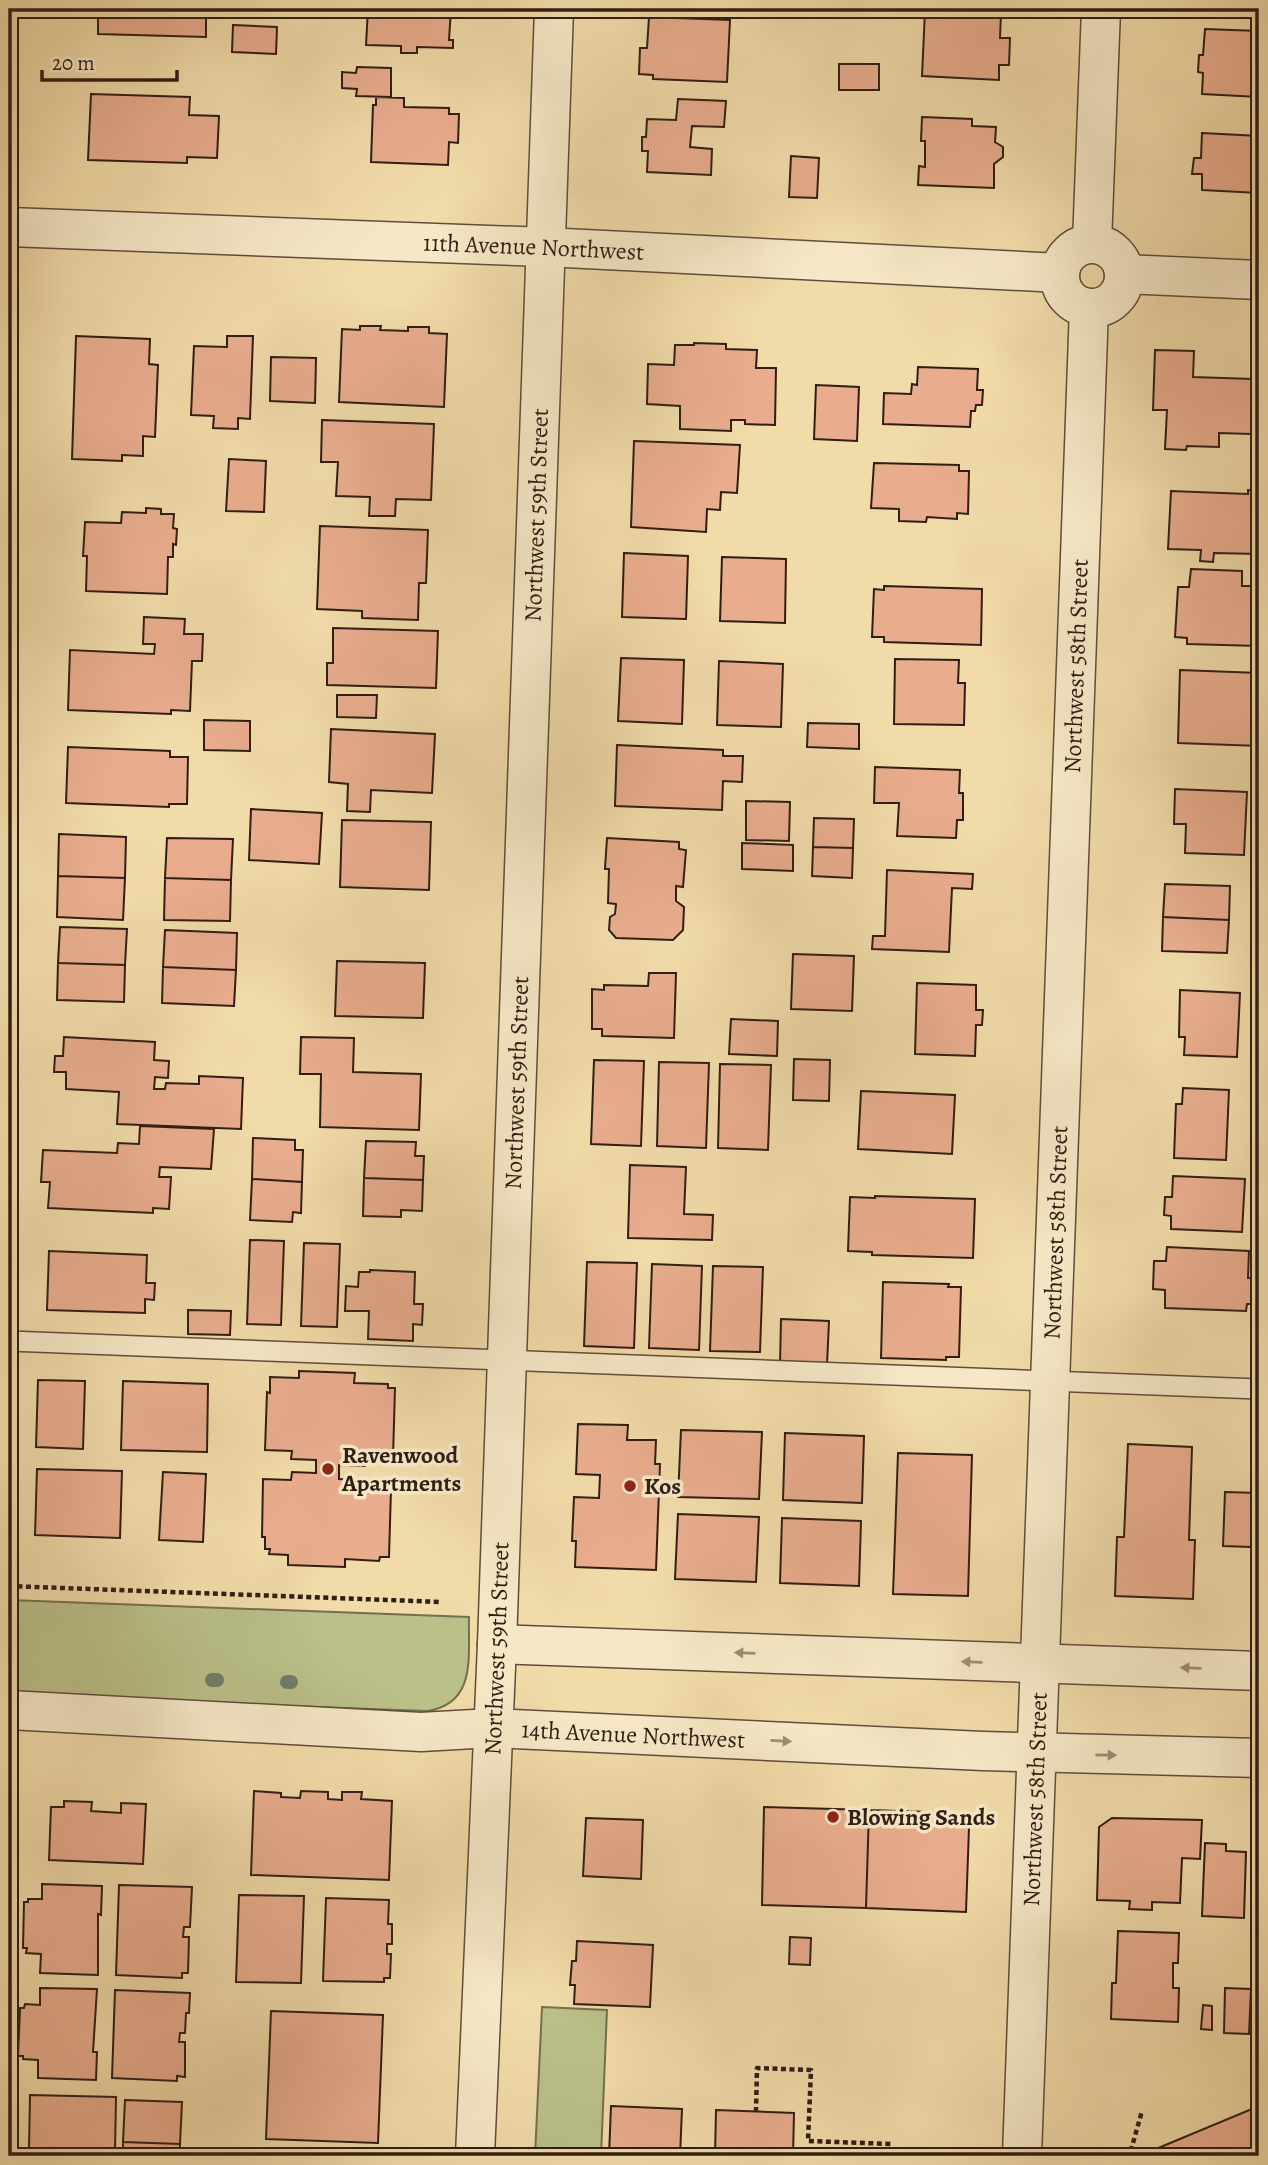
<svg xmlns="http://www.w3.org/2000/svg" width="1268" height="2165" viewBox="0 0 1268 2165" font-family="Alegreya,serif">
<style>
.green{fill:#bac088;stroke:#756f4e;stroke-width:2}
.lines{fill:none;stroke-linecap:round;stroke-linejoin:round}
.stream{stroke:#707c6d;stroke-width:14}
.building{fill:#e9ad8e;stroke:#301e14;stroke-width:2}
.service-casing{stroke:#604d39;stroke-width:22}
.minor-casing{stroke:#604d39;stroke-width:41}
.path{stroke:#301e14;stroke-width:4.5;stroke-dasharray:5 3.5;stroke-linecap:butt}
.service{stroke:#f6e8c7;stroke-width:19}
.minor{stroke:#f6e8c7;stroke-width:38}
.oneway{fill:#9d8d76}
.poi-dot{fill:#8f2418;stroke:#f6e8c7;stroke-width:2.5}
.labels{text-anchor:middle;stroke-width:7;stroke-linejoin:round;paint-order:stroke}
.street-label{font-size:24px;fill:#301e14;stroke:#f6e8c7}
.poi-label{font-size:24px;font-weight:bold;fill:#301e14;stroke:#f6e8c7;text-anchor:start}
</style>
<rect width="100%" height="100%" fill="#f1dba9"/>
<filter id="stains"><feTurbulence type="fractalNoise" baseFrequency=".00286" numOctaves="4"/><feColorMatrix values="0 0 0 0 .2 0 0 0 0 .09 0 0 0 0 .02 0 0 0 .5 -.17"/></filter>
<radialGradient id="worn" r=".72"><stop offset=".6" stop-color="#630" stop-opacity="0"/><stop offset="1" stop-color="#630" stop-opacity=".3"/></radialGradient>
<path class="green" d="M9,1600l460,17c-1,39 8,87 -42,94l-418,-15z
M542,2007l65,3 -6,146h-66z"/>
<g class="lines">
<path class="stream" d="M212,1680h5
M287,1682h4"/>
</g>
<path class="building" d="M90,9h116v28l-108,-3v-16l-9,-1z
M368,9h83l-2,31h4v8l-36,-1v6h-16v-7l-35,-1z
M925,11l76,3 -1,24h10l-1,27h-10v15l-77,-4z
M649,17l81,3 -3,62 -74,-3v-4l-14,-1 1,-26h7z
M233,25l44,2 -1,27 -44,-2z
M1205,29l54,2v66l-57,-3 1,-21 -5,-1 1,-17h4z
M839,64h40v26h-40z
M357,67l34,1v29l-35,-1 1,-7 -15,-1v-16l14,1z
M91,94l99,3 -1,18 30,1 -2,42 -30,-1v6l-99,-3z
M376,97l28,1v9l45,1v6h10l-1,29 -9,-1 -1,23 -77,-3 2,-57h3z
M678,99l48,2 -2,26 -32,-1 -2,21 22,2 -1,26 -64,-3 1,-21h-6v-14h4l1,-18 29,1z
M922,117l50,2v7l24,1 -1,15 8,5v10l-9,7v24l-76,-3 1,-19 6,1v-26h-4z
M1202,133l57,3v57l-57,-3v-16h-10l2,-16h7z
M791,156l28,2 -2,40 -28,-1z
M360,326h21l-1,4 28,1v-4h21v6l18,1 -3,73 -105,-5 3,-73 18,1z
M76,336l74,3 -1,25 9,1 -3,72 -12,-1v20l-21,-1v6l-50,-2z
M227,336h26l-3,83 -12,-1v11l-25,-1 1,-12 -23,-1 3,-69 33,1z
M694,343l32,1v5l31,1 -1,18h20l-1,57 -30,-1v-4h-14v11l-51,-2v-23l-33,-2 1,-40 26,1 1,-20h19z
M1155,350l39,1 -1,26 60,2 -2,55 -32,-1v14l-32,-1 -1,4 -21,-1 2,-39h-14z
M271,357l45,1 -1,45 -45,-2z
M918,367l60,2 -1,21h6l-1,15h-6l-1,6h-4l-1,16 -87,-3 1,-31 27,1 1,-10 5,1z
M816,385l43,2 -2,54 -43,-2z
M322,420l112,4 -3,76 -35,-1 -1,17h-26l1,-19 -34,-1 2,-34h-17z
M634,441l106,4 -3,48 -16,-1 -1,18 -13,-1 -1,23 -75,-5z
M229,459l37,2 -2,51 -38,-1z
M874,463l85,2v6h10l-1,43 -11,-1v6l-30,-2 -1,5 -27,-1v-12l-28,-1z
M1248,490l11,1v63l-45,-1 -1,9 -13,-1 1,-11 -33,-1 3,-58 77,3z
M146,508l15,1v5h13l-1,14 4,1 -1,16 -3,-1v13h-5l-1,37 -81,-3 1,-35h-4l2,-34 36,1 1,-11 24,1z
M320,526l108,4 -2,53h-7l-1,37 -56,-2v-7l-45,-2z
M624,553l64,3 -2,63 -64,-2z
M722,557l64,2 -1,64 -65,-2z
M1191,569l51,2v15h17v60l-72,-2v-6l-12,-1 3,-50h11z
M884,586l98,3 -1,56 -97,-3v-5h-12l2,-48 10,1z
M144,617l41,2 -1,15h19l-1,27h-10l-2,50 -19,-1v4l-103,-4 2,-60 84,4 1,-10h-12z
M333,628l105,3 -2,57 -109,-3v-22h6z
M621,658l63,2 -2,64 -64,-3z
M895,659l64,1 -1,23h7l-1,42 -70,-1z
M719,661l64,3 -2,63 -64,-2z
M1180,670l79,3v73l-81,-3z
M337,695h40l-1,23 -39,-1z
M204,720l46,1v30l-46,-1z
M808,723l51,1v25l-52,-2z
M331,729l104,5 -3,59 -61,-3 -1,22 -23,-1 1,-27 -19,-2z
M617,745l106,5v6h20l-1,26 -19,-1 -1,29 -107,-4z
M68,747l102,4v6h18l-1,47h-18v3l-103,-4z
M875,767l85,3 -1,23h4v27h-6l-1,18 -59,-2 2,-33h-25z
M1175,789l72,3 -3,63 -59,-2 1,-29h-12z
M746,801l44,1 -1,39 -43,-1z
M251,809l71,4 -3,51 -70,-4z
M814,818l40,1 -1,29 -40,-1z
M342,820l89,2 -2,68 -89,-3z
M59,834l67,3 -1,41 -67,-2z
M167,838l66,1 -2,41 -66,-2z
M607,838l72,4v7l7,1 -3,37 -7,-1v15l8,6 -1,23 -10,10 -57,-2 -7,-8 1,-13 5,-3 1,-10 -8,-1 1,-34h-4z
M742,843l51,2v26l-51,-2z
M813,847l40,1 -1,30 -40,-2z
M887,870l86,4 -1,15 -20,-1 -3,64 -77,-3 1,-13h12z
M58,876l67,2 -2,42 -66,-3z
M165,878l66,2 -1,41 -66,-1z
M1165,884l65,2 -1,34 -66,-3z
M1163,917l66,3 -2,33 -65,-2z
M60,927l67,2 -2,36 -67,-2z
M165,930l72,3 -1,37 -73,-3z
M793,954l61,2 -2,55 -61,-2z
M337,961l88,2 -2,55 -88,-2z
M58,963l67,2 -1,37 -67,-2z
M163,967l73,3 -2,36 -72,-3z
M649,973h27l-2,65 -72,-2v-7h-10v-40l12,1v-5l44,1z
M917,983l59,2v25h7l-1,15h-6l-1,31 -60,-2z
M1180,990l60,3 -3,64 -53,-2 1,-18h-6z
M731,1019l47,2 -1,35 -48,-2z
M64,1037l91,5 -1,18 15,1 -1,17 -13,-1 -1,12h11l1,-6 33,1v-8l44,2 -2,51 -124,-5 2,-32 -53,-3v-17h-12l1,-16h8z
M301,1037l53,1 -1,34 68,2 -2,56 -99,-3 1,-53h-21z
M794,1059l36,1 -1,41 -36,-1z
M594,1060l50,1 -3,85 -50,-2z
M659,1062l50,1 -3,85 -49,-2z
M720,1064l51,1 -3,85 -50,-2z
M1183,1088l46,2 -3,70 -52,-2 2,-54h6z
M861,1091l94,4 -3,59 -94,-5z
M140,1126l74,3 -3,40 -51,-2 -1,10h12l-2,32 -16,-1v5l-105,-5 2,-26h-9l2,-32 74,3 1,-10 21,1z
M253,1138l42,2v10h8l-1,32 -50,-3z
M366,1141l50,1 -1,14h9l-1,24 -59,-2z
M630,1165l56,2 -2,47 29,1 -1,25 -84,-2z
M1173,1176l72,3 -3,53 -71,-3v-13l-7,-1 1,-18h7z
M364,1178l59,2 -1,31 -21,-1v7l-38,-1z
M252,1179l50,3 -1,31 -8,-1 -1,10 -42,-2z
M875,1196l100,3 -2,59 -101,-3v-3l-24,-1 2,-54 25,1z
M250,1240l34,1 -3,84 -34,-1z
M304,1243l36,1 -3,83 -36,-1z
M1167,1247l82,4 -1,27h9l-2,26h-8l-1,7 -81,-3v-18l-12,-1 1,-28h12z
M49,1251l98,4 -1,28h9l-1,17 -9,-1v14l-98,-3z
M587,1262l50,1 -3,85 -50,-2z
M652,1264l50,2 -3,84 -50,-2z
M713,1266l50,1 -3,85 -50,-1z
M370,1270l45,2 -1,32h9l-1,21 -9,-1v17l-45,-2 1,-28h-24l1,-25 12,1 1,-15h11z
M883,1282l66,2 -1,3h13l-2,70h-13v3l-65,-2z
M188,1310l43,1 -1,24 -42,-1z
M781,1319l48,2 -2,44 -47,-1z
M299,1371l56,2 -1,10 34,1v4h7l-2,70 -28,-1v9l-26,-1v14l24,1v8l28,1 -2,68h-9l-1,4 -34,-2v8l-57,-2v-10l-19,-1 1,-5h-5v-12h-3l1,-58 28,1 1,-8 24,1v-13l-25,-1 1,-8 -27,-1 2,-58 3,1v-16l29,1z
M38,1380l47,1 -2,68 -47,-2z
M123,1381l85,3 -1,68 -86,-2z
M578,1424l50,1 -1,15h29l-1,24h5l-4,106 -81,-3 1,-26h-4l2,-44 25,1 1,-23 -24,-1z
M681,1430l81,2 -3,67 -81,-2z
M785,1433l79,3 -2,67 -79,-3z
M1128,1444l64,3 -3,93h6l-2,59 -78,-3 2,-59h7z
M898,1453l74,2 -4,141 -75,-2z
M37,1469l85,2 -2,67 -85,-3z
M163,1472l43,2 -3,68 -44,-2z
M1225,1492l34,1v65h-8v-11l-28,-1z
M678,1514l81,3 -3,65 -81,-3z
M782,1518l79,3 -2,65 -79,-3z
M254,1791l27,2v4l19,1 1,-7 27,1v7l14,1v-8h20l-1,7 31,2 -3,79 -138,-5z
M64,1801l28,1 -1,9 30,2v-10l25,1 -3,60 -94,-4 2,-53h13z
M764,1807l105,3 -3,98 -104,-3z
M869,1810l90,3 10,15 -3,84 -100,-4z
M586,1818l57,2 -2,59 -58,-3z
M1112,1818l90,2 -2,39 -18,-1 -2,45 -28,-1v8l-23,-1 1,-8 -33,-1 2,-73z
M1257,1839h2v93h-6z
M1205,1843l21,1v7l20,1 -2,66 -42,-2z
M42,1884l60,2 -1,29 -3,-1v61l-58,-2 1,-19 -15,-1 1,-5h-4l1,-46h4v-3h14z
M119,1885l73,2 -2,40h-6l-1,10h6l-1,36h-6v5l-66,-3z
M239,1895l65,1 -3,87 -65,-1z
M326,1898l63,2 -1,24h4v20h-5v10h4l-1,24h-6v4l-61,-1z
M1118,1931l61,2 -1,30h-5v25h6l-1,34 -67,-3 1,-36h4z
M790,1937l21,1 -1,27 -21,-1z
M577,1941l76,4 -3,62 -76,-3 1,-19h-5l2,-24h4z
M40,1988l57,1 -4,63h4l-1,28 -58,-2v-18l-15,-1v-3h-5l2,-48h4l1,-4 15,1z
M1225,1988l26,1 -2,45 -25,-1z
M115,1990l75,3 -1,20h-3l-1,20h-5l-1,9h6v35l-8,-1v5l-65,-3z
M1203,2005l9,1v24l-11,-1z
M271,2011l112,4 -5,128 -112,-4z
M30,2095l86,2 -1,55h-8v4h-45v-5l-33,-2z
M125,2100l57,2 -2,42 -57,-2z
M611,2106l71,3 -2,47h-71z
M1259,2106v50h-120z
M716,2110l78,3 -1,43h-78z
M123,2142l57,2v12h-57z"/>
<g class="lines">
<defs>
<path id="service" d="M9,1341l1250,48"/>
<g id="minor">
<path id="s1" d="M9,227l536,20 515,26"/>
<path d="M1092,243l9,-234"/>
<circle cx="1092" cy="276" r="32"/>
<path d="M1124,274l135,6"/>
<path d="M497,1644l762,27"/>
<path id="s2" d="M9,1710l412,22 71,-4 491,23 276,7"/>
<path id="s3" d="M475,2156l22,-512 57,-1635"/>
<path id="s4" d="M1022,2156l67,-1848"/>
</g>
</defs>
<use href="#service" class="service-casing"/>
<use href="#minor" class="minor-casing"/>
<path class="path" d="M9,1586l433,16
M756,2112l1,-44 54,2 -3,71 84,3
M1114,2156l17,-6 11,-39"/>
<use href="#service" class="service"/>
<use href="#minor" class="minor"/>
</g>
<defs><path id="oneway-solid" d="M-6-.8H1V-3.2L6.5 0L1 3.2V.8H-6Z" transform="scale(1.75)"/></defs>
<g class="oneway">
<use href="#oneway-solid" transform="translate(745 1653) rotate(-178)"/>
<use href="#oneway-solid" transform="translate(972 1662) rotate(-178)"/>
<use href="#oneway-solid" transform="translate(1191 1668) rotate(-178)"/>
<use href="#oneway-solid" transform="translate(781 1741) rotate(3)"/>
<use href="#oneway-solid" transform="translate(1106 1755) rotate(1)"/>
</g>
<g class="poi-dot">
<circle cx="328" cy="1469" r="7"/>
<circle cx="630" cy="1486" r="7"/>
<circle cx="833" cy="1817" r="7"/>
</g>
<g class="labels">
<g class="street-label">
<text dy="8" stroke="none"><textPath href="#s1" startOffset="525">11th Avenue Northwest</textPath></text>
<text dy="8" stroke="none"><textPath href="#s3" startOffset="1642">Northwest 59th Street</textPath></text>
<text dy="8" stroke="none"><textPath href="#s4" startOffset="1491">Northwest 58th Street</textPath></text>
<text dy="8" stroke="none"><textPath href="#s3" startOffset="1074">Northwest 59th Street</textPath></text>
<text dy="8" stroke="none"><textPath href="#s4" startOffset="924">Northwest 58th Street</textPath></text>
<text dy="8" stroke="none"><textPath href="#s3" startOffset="508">Northwest 59th Street</textPath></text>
<text dy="8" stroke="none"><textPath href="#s2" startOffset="625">14th Avenue Northwest</textPath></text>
<text dy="8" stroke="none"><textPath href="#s4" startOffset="357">Northwest 58th Street</textPath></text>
</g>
<g class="poi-label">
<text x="342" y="1463">Ravenwood<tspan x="342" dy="28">Apartments</tspan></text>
<text x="644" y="1494">Kos</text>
<text x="847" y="1825">Blowing Sands</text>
</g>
</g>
<rect width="1268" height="2165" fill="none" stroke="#f1dba9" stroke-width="35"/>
<rect x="10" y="10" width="1247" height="2144" fill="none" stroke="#301e14" stroke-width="3.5"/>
<rect x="18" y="18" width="1233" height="2130" fill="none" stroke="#301e14" stroke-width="2"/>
<path d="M42 70v10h135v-10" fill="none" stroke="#301e14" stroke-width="3.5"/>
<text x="52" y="70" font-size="21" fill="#301e14" stroke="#f6e8c7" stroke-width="5" paint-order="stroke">20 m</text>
<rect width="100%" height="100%" filter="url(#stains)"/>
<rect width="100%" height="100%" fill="url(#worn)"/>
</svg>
